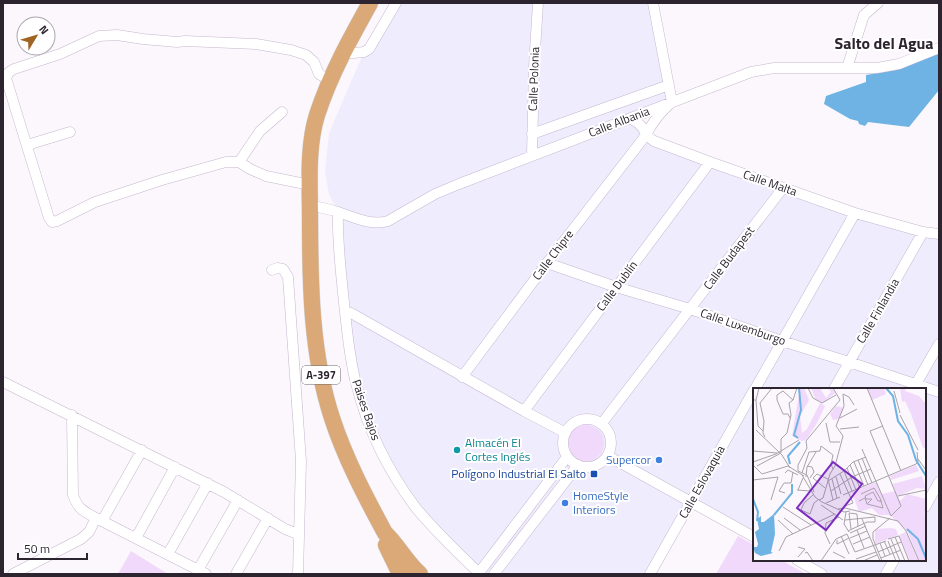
<svg xmlns="http://www.w3.org/2000/svg" width="942" height="577" viewBox="0 0 942 577" font-family="'Titillium Web',sans-serif">
<style>
.industrial{fill:#efecfe}
.green{fill:#f1d9fc}
.water{fill:#6eb3e3}
.lines{fill:none;stroke-linecap:round;stroke-linejoin:round}
.street-casing{stroke:#c7b6cf;stroke-width:11}
.primary-casing{stroke:#d5d3d5;stroke-width:17}
.street{stroke:#fff;stroke-width:10}
.primary{stroke:#daa977;stroke-width:16}
.culture-dot{fill:#0f9aa8;stroke:#fff;stroke-width:1.5}
.shop-dot{fill:#3f7fe0;stroke:#fff;stroke-width:1.5}
.transit-dot{fill:#1a4fb4;stroke:#fff;stroke-width:1.5}
.labels{text-anchor:middle;stroke-width:4;stroke-linejoin:round;paint-order:stroke}
.shield{fill:#fff;stroke:#6b666d;stroke-width:1}
.shield-label{font-size:11px;font-weight:bold;fill:#2c252f}
.street-label{font-size:12px;fill:#2c252f;stroke:#fff}
.culture-label{font-size:12px;fill:#0d838f;stroke:#fff;text-anchor:start}
.shop-label{font-size:12px;fill:#366cbe;stroke:#fff;text-anchor:end}
.transit-label{font-size:12px;fill:#164399;stroke:#fff;text-anchor:end}
.district-label{font-size:16px;font-weight:bold;fill:#2c252f;stroke:#fff}
.inset-river{fill:none;stroke:#6eb3e3;stroke-width:2}
.inset-road{fill:none;stroke:#a8a3aa;stroke-width:1}
.view{fill:#7b2cbf;fill-opacity:0.15;stroke:#7b2cbf;stroke-width:2}
.inset-edge{fill:none;stroke:#2c252f;stroke-width:2}
</style>
<rect width="100%" height="100%" fill="#fbf7fc"/>
<path class="industrial" d="M396,3h257l19,99 -42,16 16,17 137,53 156,46v340h-117l-25,-14h128v-171h-171v148l-64,-34 -40,71h-169l-78,-85 -48,-107 -17,-170 -9,-18 -4,-22 4,-39 35,-81z"/>
<path class="green" d="M568 443a18 18 0 1 1 36 0a18 18 0 1 1-36 0Z
M738,536l16,9v15h27l25,14h-90z
M131,551l37,23h-50z"/>
<path class="water" d="M939,52v38l-30,37 -41,-5 -3,4 -6,-2 -1,-3 -8,-2 -26,-15 2,-8 40,-14v-7l30,-5z"/>
<g class="lines">
<defs>
<path id="street" d="M342,54l22,-2 5,-3 27,-46
M847,68l17,-53 14,-12
M630,118l8,5 5,5 3,7 8,6 56,21 145,51 68,19 16,2
M532,134l137,-49
M27,145l43,-13
M532,155l2,-88 4,-64
M239,162l21,-31 22,-19
M310,185l-44,-9 -16,-7 -11,-7h-13l-64,18 -67,22 -38,19 -5,1 -3,-4 -43,-140 3,-6 5,-3 46,-15 39,-18 18,-1 26,4 34,3 8,-1 71,3 35,6 15,5 8,7 5,12 10,6
M310,205c9,2 18,4 28,7 15,5 33,14 50,9l47,-27 24,-10 292,-112 23,-4h103l22,-4 40,-16
M338,212c-1,30 3,60 6,91 3,26 5,54 12,80 11,45 32,88 60,125 19,23 41,44 63,65
M547,263l69,24 74,22 92,32 67,21 90,30
M272,270l5,-2 6,1 5,8 13,184 -3,113
M346,314l5,-1 173,98 40,21
M462,377l85,-114 99,-128c7,-14 14,-23 26,-33l-19,-99
M3,382l221,110 61,37 13,5
M755,389l100,-176
M834,389l89,-157
M913,389l26,-45
M524,411l186,-249
M72,415l1,80c5,14 10,16 23,23
M563 443a24 24 0 1 1 48 0a24 24 0 1 1-48 0Z
M602,423l181,-235
M608,456l146,81
M925,507l14,-25
M102,521l40,-71
M136,538l39,-71
M168,554l40,-71
M797,560l25,14
M198,570l40,-70
M13,574l68,-35 8,-7 7,-14 110,56
M236,574l32,-56
M478,574l89,-117
M494,574l84,-109
M650,574l104,-184
M886,574l8,-14"/>
<path id="primary" d="M370,3c-20,36 -40,72 -53,112 -10,32 -7,69 -7,102 0,67 1,137 22,201 13,40 33,78 53,115 13,12 21,29 35,41
M386,545l14,29"/>
</defs>
<use href="#street" class="street-casing"/>
<use href="#primary" class="primary-casing"/>
<use href="#street" class="street"/>
<use href="#primary" class="primary"/>
</g>
<circle class="culture-dot" cx="457" cy="450" r="4"/>
<g class="shop-dot">
<circle cx="659" cy="460" r="4"/>
<circle cx="565" cy="503" r="4"/>
</g>
<rect class="transit-dot" x="590" y="470" width="8" height="8" rx="2"/>
<g class="labels">
<rect class="shield" x="302" y="366" width="38" height="18" rx="3"/>
<g class="shield-label">
<text x="321" y="379">A-397</text>
</g>
<g class="street-label">
<text transform="translate(534 79) rotate(-88)" y="4">Calle Polonia</text>
<text transform="translate(619 122) rotate(-21)" y="4">Calle Albania</text>
<text transform="translate(770 183) rotate(19)" y="4">Calle Malta</text>
<text transform="translate(553 255) rotate(-53)" y="4">Calle Chipre</text>
<text transform="translate(729 258) rotate(-53)" y="4">Calle Budapest</text>
<text transform="translate(617 286) rotate(-53)" y="4">Calle Dublín</text>
<text transform="translate(878 311) rotate(-60)" y="4">Calle Finlandia</text>
<text transform="translate(743 327) rotate(19)" y="4">Calle Luxemburgo</text>
<text transform="translate(366 410) rotate(71)" y="4">Paises Bajos</text>
<text transform="translate(702 482) rotate(-61)" y="4">Calle Eslovaquia</text>
</g>
<g class="culture-label">
<text x="465" y="447">Almacén El<tspan x="465" dy="14">Cortes Inglés</tspan></text>
</g>
<g class="shop-label">
<text x="651" y="464">Supercor</text>
<text x="573" y="500" text-anchor="start">HomeStyle<tspan x="573" dy="14">Interiors</tspan></text>
</g>
<g class="transit-label">
<text x="586" y="478">Polígono Industrial El Salto</text>
</g>
<g class="district-label">
<text x="884" y="49">Salto del Agua</text>
</g>
</g>
<g transform="translate(753 388)">
<rect width="173" height="173" fill="#fbf7fc"/>
<path d="M47,0h4l5,12 -9,16 2,17 5,-4 13,-26 5,3 -8,17 -11,17 -4,1 -10,-5zM58,0h9l6,10 5,-6 -3,-4h4l3,5 -12,10 -7,-3zM114,0h17l2,6 -14,6zM147,0h6l-1,3 14,5 7,8v43l-3,1 -12,-34 -6,-13 -3,1zM83,18l8,2 -5,11 -6,1 -3,-6zM163,77l3,6 -28,9 -1,-4zM169,88l4,13 -9,-1 -19,8 2,5 7,-7 19,5v14l-4,1h4v47h-7l-11,-29 -18,-17h-11l-7,-7 -13,4 -7,-20 24,-10 6,12 13,-3 -2,-7zM138,140l5,1 2,6 -23,9v-15zM153,144l12,29h-8l-11,-26z" fill="#f1d9fc"/>
<path d="M21,126l1,20 -4,18 2,1 -12,3 -6,-3 -2,-6h4l1,-3 -3,-12 4,-3 -2,-10 4,-3v6h3z" fill="#6eb3e3"/>
<path class="inset-river" d="M133,0l7,8 5,25 10,14 8,25 10,16M45,50l-4,-3 7,-25 -2,-22M37,76l-2,-8 12,-14M0,111l5,13 -1,9M21,127l18,-22v-9M154,141l11,10 8,19"/>
<path class="inset-road" d="M55,0l5,10 9,5 14,-8M114,0l34,83M141,3l6,22M90,6l6,3 5,8M0,12h3l2,26 5,5M3,12l3,-12M40,12l4,-12M147,27l18,35M87,30l17,-9M73,35l4,19h10M130,38l-13,5 31,75 -10,10M87,41l19,-2M3,42l26,25 8,13M12,49l-2,-4 1,-12 -4,-18 12,-15M109,61l29,67M0,63l24,2M109,70l10,25M165,71l8,11M105,72l10,25M0,74l23,-8 23,-14M101,74l10,24M0,77l9,9 26,-8 16,10M97,77l10,23M4,78l24,-13v-14l6,-6 4,-18 -2,-12 4,-3 -10,-9 -6,4v5l6,14h5l2,4M54,78l5,1 2,5 -4,6M94,80l9,22M91,83l8,20M32,85l3,-3 10,5M49,85l7,-21 11,-1 1,-5 12,9 -2,9 2,5M87,86l13,29 -8,3M49,87l13,22 7,5 22,10 6,-1M53,89l1,-10 9,-15M83,89l5,17M79,91l5,19M0,92l25,-3 -7,23M75,93l16,-10 9,-9 13,-5M72,100l-12,-10 4,-4 11,5 5,21M44,102l13,1v-2M45,102l5,-12M78,103l21,-14 19,-8M61,104l-7,-17 -9,-4v-6l9,-17 -1,-7 34,-41 -7,-12M32,105l-6,-2 5,-8h7l2,-11M60,107l-9,8 -3,7 9,4 4,-11 4,-3M90,107l73,-31 2,-2 -1,-10M145,108l28,-6M66,112l4,-2 7,-24 5,-8 8,-30 -7,-10 8,-20 -1,-12M106,113l6,-3 2,6 16,4 -3,-10 -6,-10 -13,6M73,115l14,-6M114,116l5,-5h-6l-1,-3 8,-4 5,9h4M68,117l22,15M30,119l28,18M85,121l7,-1 53,13 8,10 13,30M93,124l-2,12 5,8M31,130l16,12M109,131l18,42M25,132l15,14M92,132l30,-3v5h-8l-19,9M98,141l-2,-16 8,1 1,12M104,142l7,18M97,145l16,-7M94,146l8,18M88,148l8,18M142,149l10,24M97,150l17,-7M135,151l11,-3 10,25M138,151l9,22M84,152v4l12,-6M131,153l6,13M135,153l8,20M127,155l5,13M77,156l-5,-11 1,-10 13,-6M100,156l17,-7M26,163l7,-14 49,-23M80,164l12,6M102,164l31,-11M125,164l23,-10M52,165l2,-1 6,9M45,169l7,-8 -7,-2M128,170l20,-8M103,171l20,-7M68,173l15,-22 11,-5M81,173h13M110,173l14,-6M129,173l-9,-22v-7l17,-14"/>
<path class="view" d="M80,74l29,22 -36,46 -29,-22z"/>
<rect width="173" height="173" class="inset-edge"/>
</g>
<rect width="942" height="577" fill="none" stroke="#2c252f" stroke-width="8"/>
<g transform="translate(36 36) rotate(52)"><circle r="19" fill="#ffffff" stroke="#aba8ac"/>
<path d="M0-3L7 15L0 10L-7 15Z" fill="#a06525"/>
<text y="-6" font-size="11" font-weight="bold" text-anchor="middle" fill="#2c252f">N</text>
</g>
<path d="M18 553v6h69v-6" fill="none" stroke="#2c252f" stroke-width="2"/>
<text x="24" y="553" font-size="12" fill="#2c252f" stroke="#ffffff" stroke-width="3" paint-order="stroke">50 m</text>
</svg>
